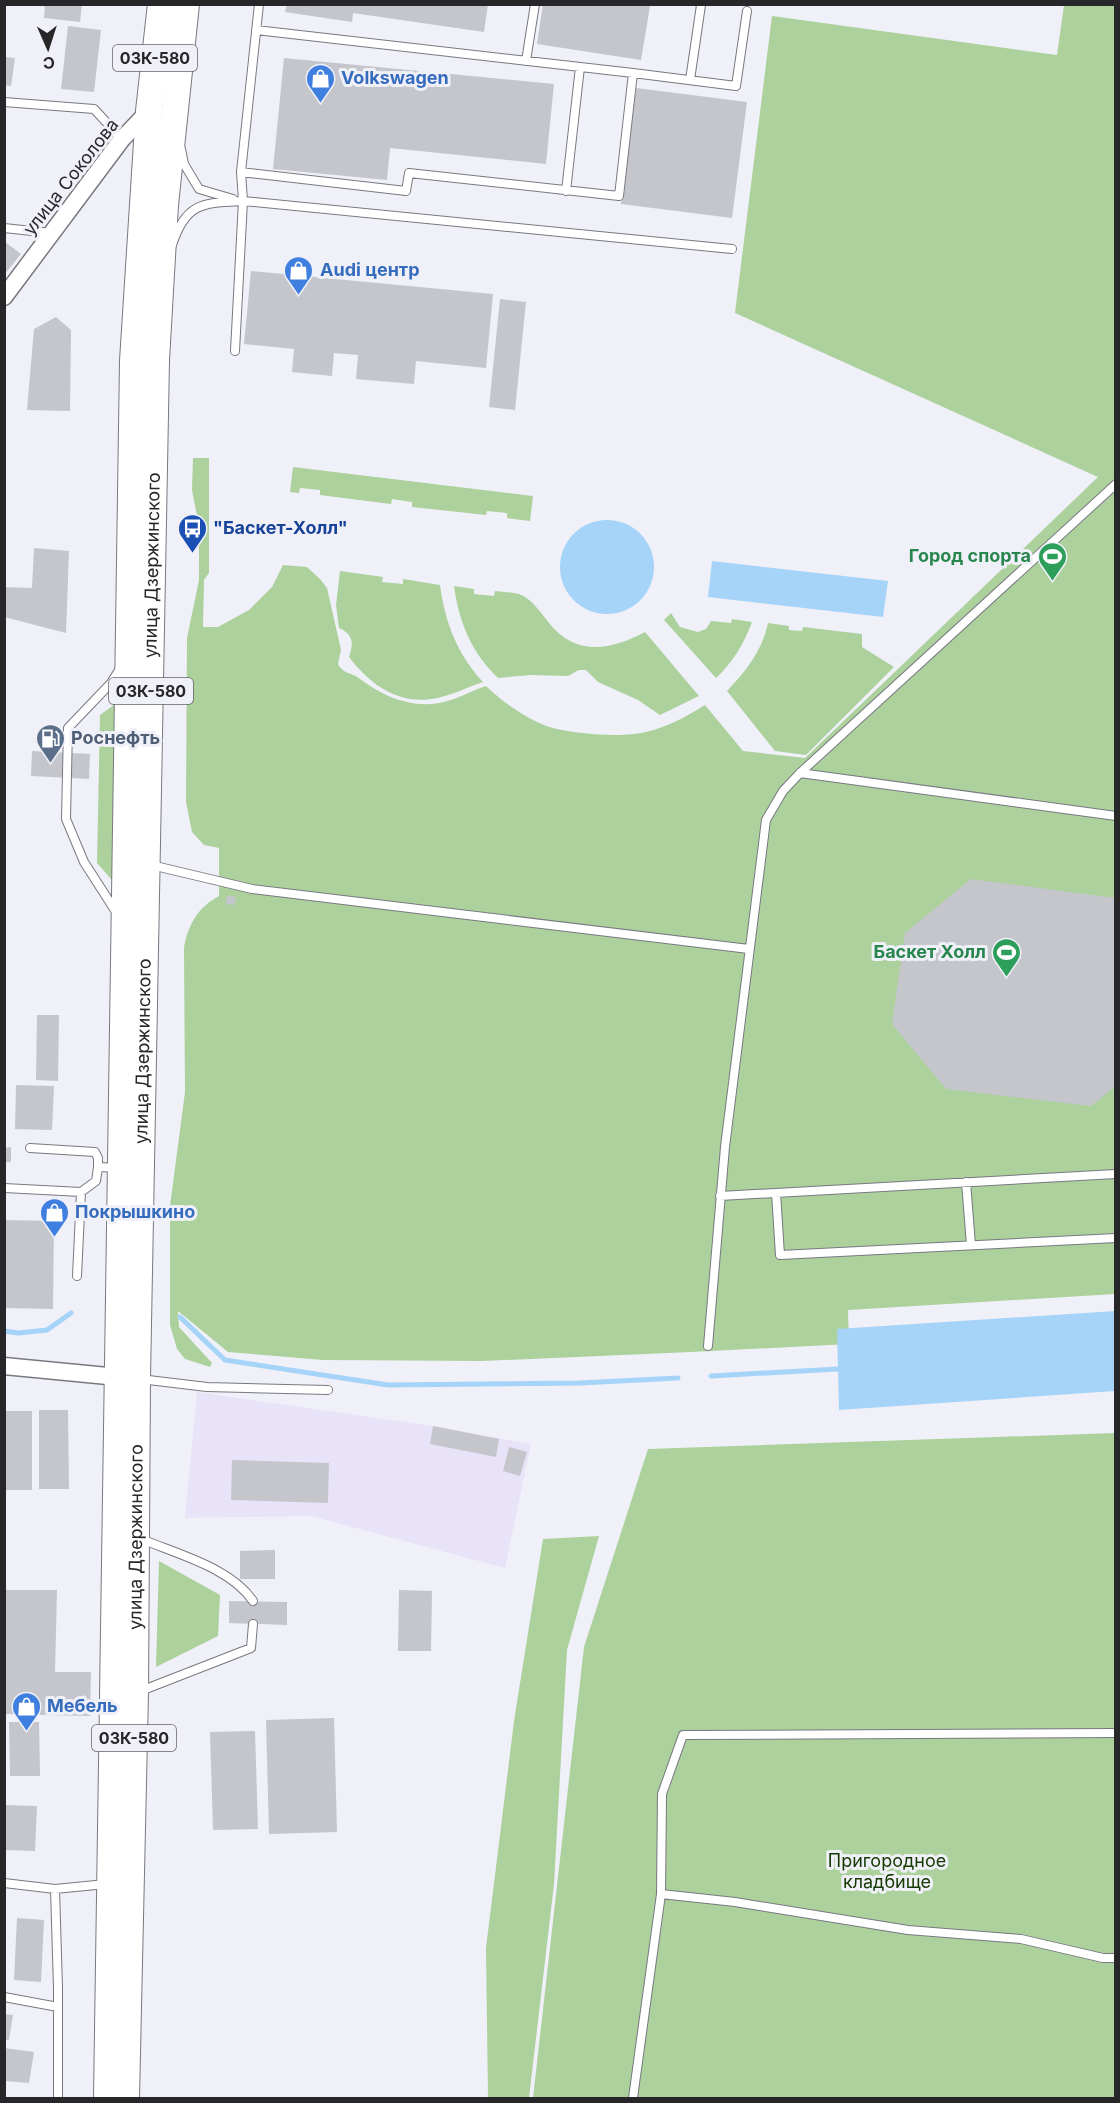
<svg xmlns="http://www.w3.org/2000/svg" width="1120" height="2103" viewBox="0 0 1120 2103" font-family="Inter,sans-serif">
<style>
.industrial{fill:#e9e3f9}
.green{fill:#acd19d}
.water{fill:#a6d3f8}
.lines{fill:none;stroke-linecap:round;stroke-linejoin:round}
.stream{stroke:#a6d3f8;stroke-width:5}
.building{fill:#c5c5cc}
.lane-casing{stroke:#787980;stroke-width:10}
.street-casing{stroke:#787980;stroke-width:19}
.primary-casing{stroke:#787980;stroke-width:28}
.lane{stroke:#fff;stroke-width:8}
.street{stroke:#fff;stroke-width:16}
.primary{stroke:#fff;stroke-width:26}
.labels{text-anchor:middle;stroke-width:6;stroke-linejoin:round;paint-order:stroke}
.shield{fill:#f0f0f8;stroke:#636368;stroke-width:1.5}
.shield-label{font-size:16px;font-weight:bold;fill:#27272a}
.shop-label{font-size:18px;font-weight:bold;fill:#366cbe;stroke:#f0f0f8;text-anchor:start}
.street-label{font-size:18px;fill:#27272a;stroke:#f0f0f8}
.transit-label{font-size:18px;font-weight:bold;fill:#164399;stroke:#f0f0f8;text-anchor:start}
.leisure-label{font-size:18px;font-weight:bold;fill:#27864d;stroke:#f0f0f8;text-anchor:end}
.service-label{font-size:18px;font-weight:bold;fill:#4e5e75;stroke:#f0f0f8;text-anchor:start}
.park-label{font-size:18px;fill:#153900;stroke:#f0f0f8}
</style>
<rect width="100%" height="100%" fill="#f0f0f8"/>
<path class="industrial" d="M197,1392l236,34 98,18 -26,124 -194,-52 -126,2z"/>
<path class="green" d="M1064,5h51v1289l-267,16 1,34 -158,8 -209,9 -159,-1 -95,-8 -50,-41 1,16 33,36 -2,4 -25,-8 -8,-10 -7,-24v-119l15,-114 -1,-143c3,-23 14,-42 35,-53v-48l-15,-3 -12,-13 -6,-30 1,-164 12,-58v-54l-7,-36 1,-32h16v115l-5,7 -1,47h15l31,-17 23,-23 11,-22 24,2 13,12 7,9 14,62 -3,14c6,11 14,8 22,15 27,20 57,32 91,21 12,-4 23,-10 35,-14 16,16 45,36 67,42 24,6 69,10 93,4 21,-5 40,-15 59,-27l38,46 62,7 293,-281 -363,-164 37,-297 285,39z
M293,467l240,29 -3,25 -23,-3v-5l-20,-2 -1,4 -74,-8v-5l-20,-3 -1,5 -71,-9v-5l-20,-2 -1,5 -9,-1z
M340,571l43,6 -1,5 21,2v-5l37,6c5,37 17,69 43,97 -15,5 -29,12 -45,16 -38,8 -67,-12 -89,-41 5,-14 4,-23 -10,-29l-3,-23z
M454,586l20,3v5l20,2 1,-5c8,1 17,1 24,3 12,4 22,19 30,29 27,34 62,27 96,9l54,64 -39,19 -22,-15 -40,-18 -12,-12h-7l-11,6 -38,-1 -32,3c-27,-26 -39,-56 -44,-92z
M671,613l9,14 18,5 8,-3 5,-8 20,2 1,-4 20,3c-8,22 -20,41 -36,56l-52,-58z
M768,623l21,3v4l13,1 1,-4 59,7v13l32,20 -88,88 -31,-4 -48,-60c19,-20 35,-40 41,-68z
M115,704l-3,176 -15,-17 3,-148z
M1115,1433v665h-582l51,-451 64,-198z
M599,1536l-32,114 -13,234 -25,214h-41l-2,-150 28,-227 29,-182z
M159,1561l61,34 -2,41 -62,31z"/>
<path class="water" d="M560 567a47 47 0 1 1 94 0a47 47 0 1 1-94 0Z
M712,561l176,20 -5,36 -175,-20z
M1115,1311v80l-276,19 -2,-81z"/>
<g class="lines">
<path class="stream" d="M180,1317l45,43 163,25 192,-2 98,-5
M4,1331l14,2 29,-3 24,-17
M711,1376l127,-7"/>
</g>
<path class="building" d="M45,4h37l-2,18 -36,-4z
M287,4h201l-4,28 -131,-19 -1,9 -67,-10z
M543,4l107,2 -9,54 -104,-16z
M68,26l33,4 -7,62 -33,-3z
M4,57l11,1 -4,28 -7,-1z
M284,58l270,26 -8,80 -156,-16 -3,32 -114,-11z
M636,88l111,14 -15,116 -111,-14z
M4,241l17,13 -17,21z
M251,271l242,23 -7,74 -70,-7 -2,23 -58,-5 2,-24 -24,-2 -2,23 -40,-4 2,-23 -50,-5z
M500,299l26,3 -11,108 -26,-3z
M56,317l15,13 -1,81 -43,-1 7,-81z
M34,548l35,3 -3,82 -62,-16v-30l28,1z
M32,751l58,3 -1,25 -58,-3z
M971,879l145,19v188l-25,20 -145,-17 -54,-65 13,-91z
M227,896l9,1 -1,8 -9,-1z
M37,1015h22l-1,66 -22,-1z
M16,1085l38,1 -2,44 -37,-1z
M11,1147v15h-7v-14z
M4,1220l50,1 -1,88 -49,-1z
M39,1410h29l1,79h-30z
M4,1411h28v79h-28z
M433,1426l66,13 -3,18 -66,-13z
M509,1447l18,5 -7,24 -17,-5z
M232,1460l97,3 -1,40 -97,-3z
M275,1550v29h-35v-28z
M4,1590h53l-2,82h36l-1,44 -86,-2z
M399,1590l33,1 -1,60h-33z
M229,1601l58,1v23l-58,-2z
M334,1718l3,114 -68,2 -3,-114z
M9,1722h30l1,54h-30z
M255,1731l3,98 -45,1 -3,-98z
M4,1805l33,1 -2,45 -31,-1z
M17,1918l27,2 -3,62 -27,-2z
M4,2014l9,1 -4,25h-5z
M4,2048l30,4 -5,31 -25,-2z"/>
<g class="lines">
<defs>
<path id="lane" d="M526,61l9,-57
M633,73l103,13 11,-75
M690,80l11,-75
M4,102l90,7 28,30
M181,149l3,15 15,25 34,10
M241,172l165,19 3,-18 210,23 14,-123 -377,-43
M566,191l14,-124
M4,228l47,5
M172,245c14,-43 31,-42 71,-44l489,48
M235,351l8,-150 -2,-29 18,-168
M800,773l316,43
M151,865l101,24 497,60
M118,915l-34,-53 -18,-43 2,-91 43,-45 10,-16
M30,1148l65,4 3,6v9
M966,1182l5,63
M4,1188l77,4 15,-11 2,-14 22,1
M776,1193l4,62 336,-17
M720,1196l396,-22
M77,1276l4,-84
M708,1346l17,-199 41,-327 17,-29 17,-18 316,-289
M140,1379l67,8 121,3
M139,1538c37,16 91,29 114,63
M138,1692l113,-44 2,-24
M4,1883l51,6 3,99v110
M55,1889l51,-5
M661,1894l74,8 173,28 113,9 82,19h13
M4,1997l54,10
M633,2098l28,-204 1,-100 21,-59 433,-2"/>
<path id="street" d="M4,297l118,-158 27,-28
M4,1366l114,11"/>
<g id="primary">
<path d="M107,2098l26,-1737 16,-250 12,-107"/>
<path id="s1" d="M126,2098l9,-405 2,-315 19,-1018 9,-155 21,-201"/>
</g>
</defs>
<use href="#lane" class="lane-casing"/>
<use href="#street" class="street-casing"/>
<use href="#primary" class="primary-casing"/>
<use href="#lane" class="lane"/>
<use href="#street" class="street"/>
<use href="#primary" class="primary"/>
</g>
<defs>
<symbol id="shop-pin" viewBox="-11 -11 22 30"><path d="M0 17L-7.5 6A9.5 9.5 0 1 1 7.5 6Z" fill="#3f7fe0" stroke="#f0f0f8"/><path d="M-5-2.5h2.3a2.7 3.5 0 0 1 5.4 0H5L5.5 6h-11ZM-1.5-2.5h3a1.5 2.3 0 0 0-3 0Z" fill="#fff"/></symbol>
<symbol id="bus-pin" viewBox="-11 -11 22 30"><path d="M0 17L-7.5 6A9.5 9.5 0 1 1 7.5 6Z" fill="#1a4fb4" stroke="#f0f0f8"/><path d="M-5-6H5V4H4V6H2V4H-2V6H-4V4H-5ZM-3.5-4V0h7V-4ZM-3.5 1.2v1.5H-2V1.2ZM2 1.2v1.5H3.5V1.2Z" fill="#fff"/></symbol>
<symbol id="stadium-pin" viewBox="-11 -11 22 30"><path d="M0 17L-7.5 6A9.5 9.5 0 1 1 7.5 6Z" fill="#2e9e5b" stroke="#f0f0f8"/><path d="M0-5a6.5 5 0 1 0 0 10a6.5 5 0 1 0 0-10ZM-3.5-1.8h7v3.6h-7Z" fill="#fff"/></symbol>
<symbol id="fuel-pin" viewBox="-11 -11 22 30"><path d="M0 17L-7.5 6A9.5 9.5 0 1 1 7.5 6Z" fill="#5c6f8a" stroke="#f0f0f8"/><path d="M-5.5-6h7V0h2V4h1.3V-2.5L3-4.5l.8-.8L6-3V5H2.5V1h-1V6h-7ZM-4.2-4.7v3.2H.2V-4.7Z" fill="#fff"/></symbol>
</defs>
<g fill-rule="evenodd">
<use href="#shop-pin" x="304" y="62" width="33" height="45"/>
<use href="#shop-pin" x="282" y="254" width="33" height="45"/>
<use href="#bus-pin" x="176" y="512" width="33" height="45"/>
<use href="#stadium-pin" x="1036" y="540" width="33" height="45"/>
<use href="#fuel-pin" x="34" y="722" width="33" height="45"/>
<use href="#stadium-pin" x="990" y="936" width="33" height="45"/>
<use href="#shop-pin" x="38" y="1196" width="33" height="45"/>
<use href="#shop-pin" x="10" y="1690" width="33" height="45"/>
</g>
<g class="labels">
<g class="shield">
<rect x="113" y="45" width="84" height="26" rx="4.5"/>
<rect x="109" y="678" width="84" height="26" rx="4.5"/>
<rect x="92" y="1725" width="84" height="26" rx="4.5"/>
</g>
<g class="shield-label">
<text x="155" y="64">03К-580</text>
<text x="151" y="697">03К-580</text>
<text x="134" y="1744">03К-580</text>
</g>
<g class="shop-label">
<text x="341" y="84">Volkswagen</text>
<text x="320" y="276">Audi центр</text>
<text x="75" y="1218">Покрышкино</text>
<text x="47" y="1712">Мебель</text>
</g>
<g class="street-label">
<text transform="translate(71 177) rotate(-52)" y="6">улица Соколова</text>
<text dy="6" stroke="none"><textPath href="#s1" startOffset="1533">улица Дзержинского</textPath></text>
<text dy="6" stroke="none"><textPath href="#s1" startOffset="1047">улица Дзержинского</textPath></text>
<text dy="6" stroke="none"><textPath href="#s1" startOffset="561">улица Дзержинского</textPath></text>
</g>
<g class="transit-label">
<text x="213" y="534">"Баскет-Холл"</text>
</g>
<g class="leisure-label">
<text x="1031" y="562">Город спорта</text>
<text x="986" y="958">Баскет Холл</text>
</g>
<g class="service-label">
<text x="71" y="744">Роснефть</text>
</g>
<g class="park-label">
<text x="887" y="1867">Пригородное<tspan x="887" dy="21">кладбище</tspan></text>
</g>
</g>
<rect width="1120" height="2103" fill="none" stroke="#27272a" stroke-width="12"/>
<g transform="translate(48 48) rotate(177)" stroke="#f0f0f8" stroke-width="4.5" paint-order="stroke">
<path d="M0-4.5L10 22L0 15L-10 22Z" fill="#27272a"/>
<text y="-9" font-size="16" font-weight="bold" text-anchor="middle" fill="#27272a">С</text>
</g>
</svg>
